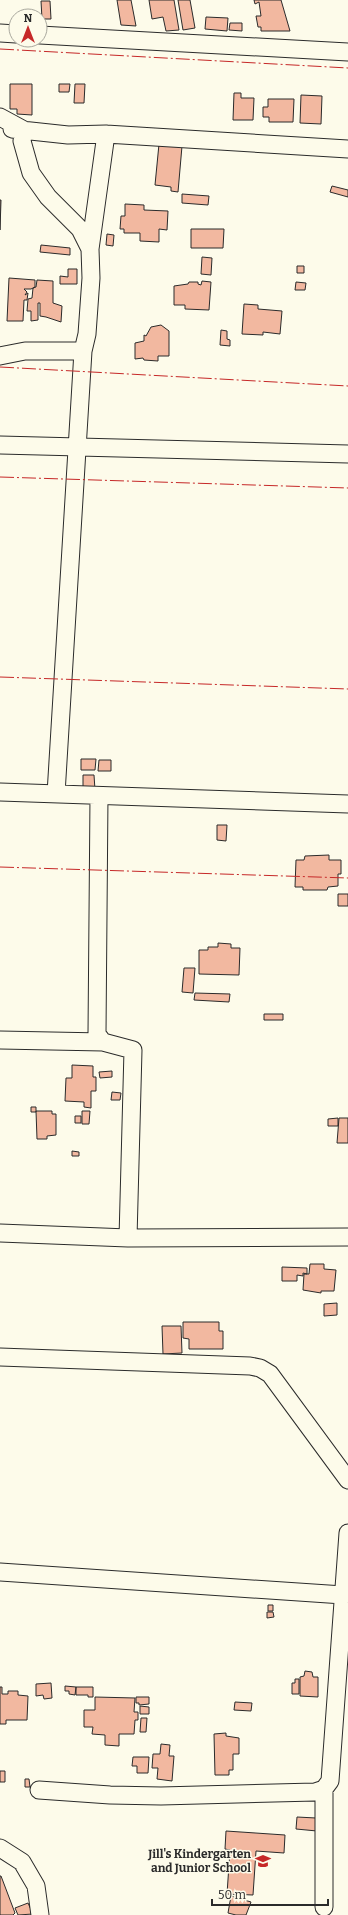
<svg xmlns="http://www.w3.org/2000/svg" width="348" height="1915" viewBox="0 0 348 1915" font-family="Bitter,serif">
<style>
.building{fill:#f2b8a0;stroke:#2b2b2b}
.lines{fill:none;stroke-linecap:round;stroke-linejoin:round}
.minor-casing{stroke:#2b2b2b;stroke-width:19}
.minor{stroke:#fdfbea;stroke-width:17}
.power{stroke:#c62828;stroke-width:1;stroke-dasharray:14 3 2 3;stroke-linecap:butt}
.labels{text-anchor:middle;stroke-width:3;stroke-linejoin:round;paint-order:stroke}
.poi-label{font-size:12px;font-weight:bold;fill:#2b2b2b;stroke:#fdfbea;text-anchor:end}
</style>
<rect width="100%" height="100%" fill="#fdfbea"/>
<path class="building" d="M117,0h14l5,26 -15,-1z
M149,0h25l5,30 -13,1 -3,-14 -11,2z
M178,0h12l5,28 -12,2z
M254,0h27l9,31h-29v-4h-3l-2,-11h5l-2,-14 -4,2z
M41,1h9l1,18h-9z
M206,17l22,1 -1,13 -22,-2z
M230,23h12v8l-13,-1z
M10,84h22v31l-15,-1v-5h-7z
M59,84h11l-1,8h-10z
M75,84h10l-1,19h-10z
M234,93h7v5h13l-1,22h-20z
M301,95l21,1 -1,28 -21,-1z
M268,99h26l-1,23h-24v-5h-6v-10h5z
M159,144l23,2 -4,46 -7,-1v-4l-16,-2z
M332,186l16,4v7l-18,-5z
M182,194l27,2 -1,9 -26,-2z
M0,200h1l-1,30z
M125,204l19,1v5l24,1 -1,19 -8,-1v13l-19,-1v-8h-16v-4h-4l1,-13h4z
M191,229h33l-1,19h-32z
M107,234l7,1 -1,11 -7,-1z
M41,245l29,3v7l-30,-3z
M202,257l10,1 -1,17 -10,-1z
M297,266h7v7h-7z
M68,269h9v15h-17v-8l8,1z
M9,278l26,2v7l-4,2h-7l3,3 -2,3 3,-2 -1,7h-3l-1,21h-16z
M37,280l16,1v22l9,3 -1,16 -15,-5 -6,-1v-13h-2v17l-7,1v-10h-4l1,-12 4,-1 1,-10 3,-1z
M202,281l9,1 -2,28 -24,-1v-4h-11v-19l14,-2 1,-2h9v2l3,1z
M296,282l10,1 -1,7h-10z
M244,304l14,1v4l24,2 -2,23 -17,-2v3l-21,-1z
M161,325l8,6v25h-11v5l-14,-1 -1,-2 -8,1v-16l9,-2v-6l2,1 5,-9z
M221,330l6,1v8l3,1v6l-10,-1z
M81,759h15l-1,11h-14z
M99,760h12v11h-13z
M83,775h11l1,15h-12z
M217,825h10l-1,16 -9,-1z
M329,855v5h12v14h-3v12l-10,1 -1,3h-24v-3h-8l1,-27h8l1,-4z
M338,894h10v12h-10z
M218,943l13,1v4h9l-1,27 -40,-1v-24h9v-3h10z
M184,968h11l-2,25 -11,-1z
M195,993l35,1 -1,8 -35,-2z
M264,1014h19v6h-19z
M72,1065l21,1v11h3v14h-5v17l-7,-1v-5l-19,-1 1,-23h6z
M112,1071v6l-12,1 -1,-6z
M112,1092l9,1 -1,7h-9z
M31,1107h5v5h-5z
M36,1111h16v3h4v21l-9,1v3h-10z
M82,1111h8l-1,13h-7z
M75,1116h6v7h-6z
M338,1118v8h-10v-7z
M339,1118h9v25h-11z
M72,1151l7,1v4h-7z
M310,1264h14v5l12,1 -2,21h-13v2l-18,-3 1,-16h5z
M282,1267l25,1v6l-4,-1v3l-6,-1v6h-15z
M337,1303v12l-13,1v-12z
M183,1322h36v9h4v18h-34v-10l-6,-1z
M162,1326h19l1,27 -19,1z
M268,1605h5v6h-5z
M267,1612h6l1,5 -7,1z
M305,1671l7,1 1,5h5v20l-18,-1v-19l4,-1z
M295,1679h4v15h-7v-11h3z
M51,1683l1,15 -8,1 -1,-4 -7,1v-12z
M65,1686l11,1 -1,8 -6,-1v-3h-4z
M0,1687h2v7h6v-3h10v4l10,1 -1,24h-21v4h-6z
M76,1687h17v10h-5v-2h-12z
M95,1697l40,1 -1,14h4v8h-3l-1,14h-15v12l-14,-1v-10l-13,-1 1,-7h-9v-17h11z
M136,1697h13v7l-10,1v-2h-3z
M235,1702l17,1 -1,8 -17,-1z
M140,1706l9,1v7h-9z
M141,1718h6l-1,14h-6z
M226,1733v3l13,2v16h-6v16h-4v5h-14l-1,-41z
M161,1744l9,1 -1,11h5l-2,25 -15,-2 1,-11h-6l1,-14h7z
M133,1757h16l-1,16h-11v-7h-5z
M0,1771h5v11h-5z
M25,1779h4l1,8h-5z
M297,1817l19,1 1,13 -21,-2z
M226,1831l59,4 -1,18 -28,-2 -3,44 -26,-1 3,-44 -5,-1z
M0,1876h1l14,37 -2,2h-13z
M231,1896l20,6 -5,13h-10l-8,-2z
M28,1903l5,11 -15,1 -3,-7z"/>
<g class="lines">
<defs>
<path id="minor" d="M0,33l16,1
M40,35l308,17
M0,117l24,13 -2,11 9,32 17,24 32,32 10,20 1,29 -4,56 -4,17 -27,443
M12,129l56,6 38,-1 242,15
M90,249l16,-115
M0,356l25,-5h58
M0,445l348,9
M0,792l348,12
M99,796l-2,238 6,8 30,8 -5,188
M0,1040l103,2
M0,1233l128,5 220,-1
M0,1357l250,9 10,2 10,6 78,106
M0,1572l343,23
M39,1790l71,5 51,1 154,-4 9,-3 6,-8 18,-248
M0,1848l22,14 14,24 4,29
M324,1907v-118"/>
</defs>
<use href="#minor" class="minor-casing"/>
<use href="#minor" class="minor"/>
<path class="power" d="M0,49l348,19
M0,367l348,19
M0,477l348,11
M0,677l348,12
M0,867l348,11"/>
</g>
<defs>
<symbol id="school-bare" viewBox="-9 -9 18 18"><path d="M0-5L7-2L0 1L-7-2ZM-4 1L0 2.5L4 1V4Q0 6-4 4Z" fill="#c62828" stroke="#fdfbea" stroke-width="2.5" paint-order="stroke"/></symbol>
</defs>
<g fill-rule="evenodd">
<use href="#school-bare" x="252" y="1850" width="22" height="22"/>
</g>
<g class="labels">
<g class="poi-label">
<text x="251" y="1858">Jill's Kindergarten<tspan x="251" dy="14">and Junior School</tspan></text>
</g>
</g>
<g transform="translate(28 28)"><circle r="19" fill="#fdfbea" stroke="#a9a89e"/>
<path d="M0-3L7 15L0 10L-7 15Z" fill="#c62828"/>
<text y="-6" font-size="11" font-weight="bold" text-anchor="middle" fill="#2b2b2b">N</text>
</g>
<path d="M212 1899v6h116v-6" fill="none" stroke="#2b2b2b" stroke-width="2"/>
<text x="218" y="1899" font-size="12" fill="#2b2b2b" stroke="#fdfbea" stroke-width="3" paint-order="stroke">50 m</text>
</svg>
